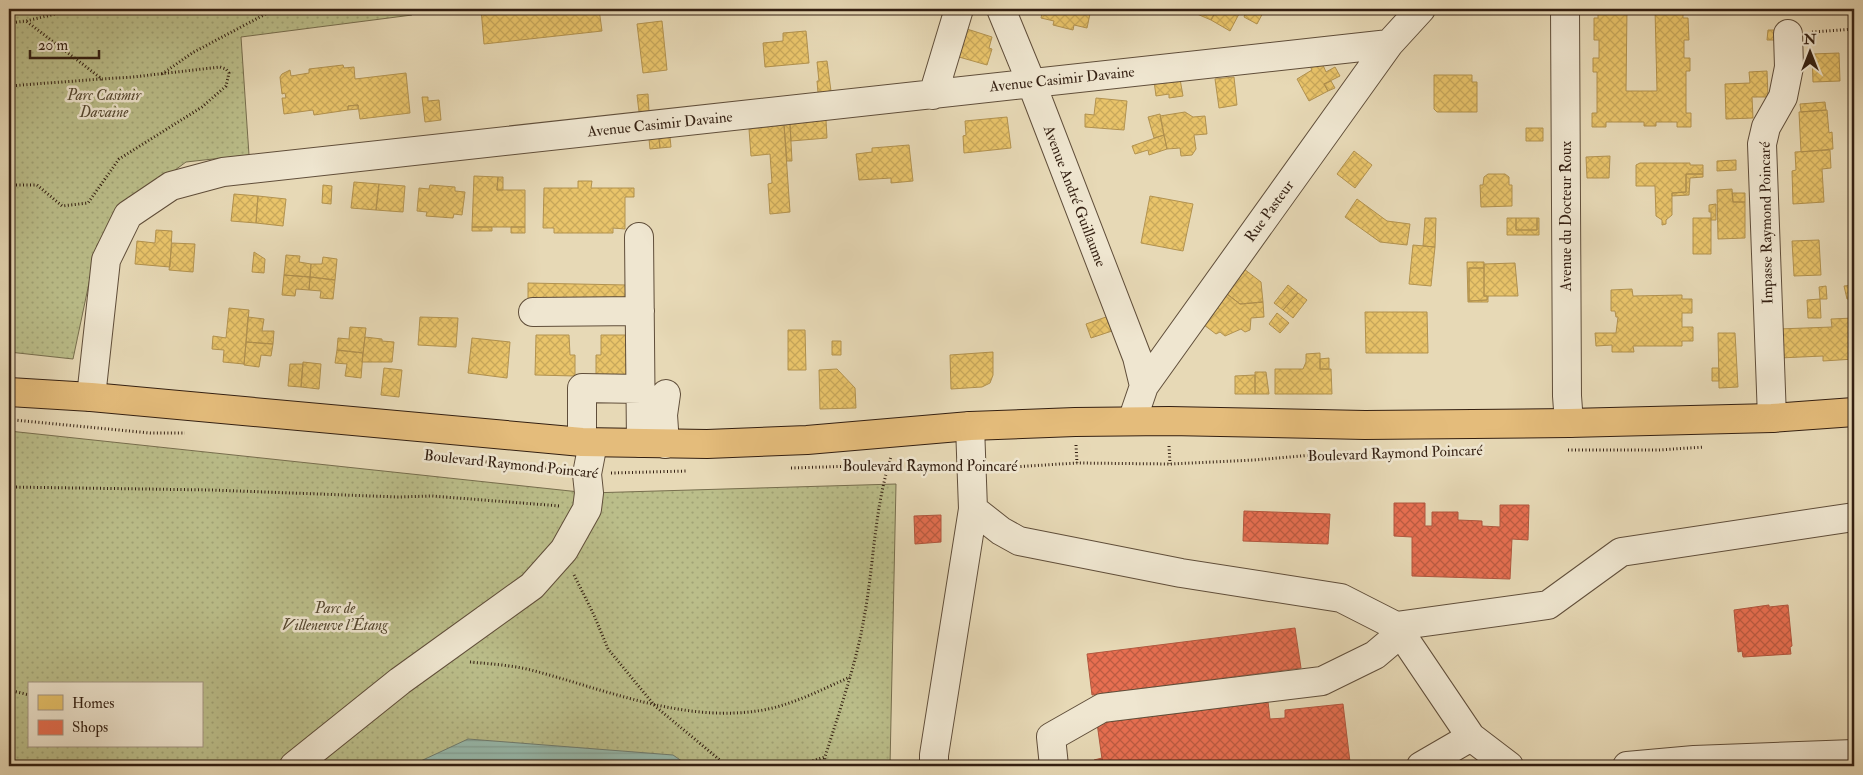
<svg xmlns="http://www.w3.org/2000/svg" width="1863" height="775" viewBox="0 0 1863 775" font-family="'IM FELL Double Pica',serif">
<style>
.park{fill:url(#park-dots);stroke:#776e4e;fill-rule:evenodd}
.water{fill:url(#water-rules);stroke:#6f7c6f}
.homes{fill:url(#homes-cross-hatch);stroke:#b2924f}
.shops{fill:url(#shops-cross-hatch);stroke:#b1573e}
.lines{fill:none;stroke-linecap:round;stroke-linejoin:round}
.minor-casing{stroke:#604e3a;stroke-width:30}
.major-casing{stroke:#331f11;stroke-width:30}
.path{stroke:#331f11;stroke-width:3;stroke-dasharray:1 2.5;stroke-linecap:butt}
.minor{stroke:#efe6d0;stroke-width:28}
.major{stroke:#e4bc7b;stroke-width:28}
.labels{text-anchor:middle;stroke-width:5;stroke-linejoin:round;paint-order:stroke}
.street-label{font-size:15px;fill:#331f11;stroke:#efe6d0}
.park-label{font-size:15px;font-style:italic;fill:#55472f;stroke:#efe6d0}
</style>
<defs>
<pattern id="park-dots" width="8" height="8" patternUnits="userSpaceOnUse" patternTransform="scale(1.25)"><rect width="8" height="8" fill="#bbbe8a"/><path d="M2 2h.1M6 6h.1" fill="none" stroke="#a1a376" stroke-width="1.8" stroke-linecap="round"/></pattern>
<pattern id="water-rules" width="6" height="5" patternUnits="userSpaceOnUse" patternTransform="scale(1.25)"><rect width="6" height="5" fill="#97baad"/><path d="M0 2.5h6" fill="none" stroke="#839f94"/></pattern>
<pattern id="homes-cross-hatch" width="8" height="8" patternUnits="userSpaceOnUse" patternTransform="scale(1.25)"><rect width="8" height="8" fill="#e9c46a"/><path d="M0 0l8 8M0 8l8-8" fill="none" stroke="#c8a85b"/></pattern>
<pattern id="shops-cross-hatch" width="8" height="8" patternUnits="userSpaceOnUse" patternTransform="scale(1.25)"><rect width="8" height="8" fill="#e76f51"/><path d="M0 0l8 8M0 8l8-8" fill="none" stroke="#bc5b42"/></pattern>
</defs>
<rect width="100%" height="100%" fill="#e7d9b6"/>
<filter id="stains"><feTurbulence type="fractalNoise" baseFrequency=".004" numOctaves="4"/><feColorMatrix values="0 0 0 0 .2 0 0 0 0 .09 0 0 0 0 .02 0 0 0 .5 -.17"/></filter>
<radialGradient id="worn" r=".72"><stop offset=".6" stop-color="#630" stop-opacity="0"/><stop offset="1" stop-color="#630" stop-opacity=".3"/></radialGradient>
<path class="park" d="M9,9h403v6l-171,22 8,118 -63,7 -64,47 -25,36 -24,114 -64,-7z
M9,431l580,62 307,-9 -6,282h-881zM29,684h172v62h-172z"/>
<path class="water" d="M468,739l205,16 16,11h-279z"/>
<path class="homes" d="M412,9h39v5h-38z
M481,9h118l3,22 -118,13z
M1043,9h48l-4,19 -13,-3 -1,5 -20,-5 1,-4 -13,-3z
M1200,9h17l-6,11 -14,-6z
M1217,9h48l-8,15 -13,-7 1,-3 -5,-2 -10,19 -19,-11z
M1598,9h29l-1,82h31l-2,-82h28v9h5l1,22h-5v18h6v13h-4v42h5v14h-14v-5h-21v4h-12v-4h-38v5h-14v-14h5v-41h-4v-14h6v-18h-5v-22h4z
M662,21l5,49 -24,3 -6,-49z
M967,29l25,8 -3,11 3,1 -5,16 -28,-8z
M1768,30h8l-1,10h-8z
M806,31l3,32 -44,4 -2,-24 20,-2v-8z
M1839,53l1,28 -27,1 -1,-28z
M827,61l4,30 -13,2 -1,-12h2l-2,-19z
M1322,63l4,9 9,-5 5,9 -16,8 4,7 -19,10 -12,-22 15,-9 -3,-6z
M343,65l1,3 10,-1 1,12 51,-6 4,40 -50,6 -2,-14 -10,1v4l-34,5 -1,-5 -29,4 -2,-16h4l-1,-5 -3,1 -2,-17 2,-3 8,-4 1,6 18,-3v-4z
M1767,71l1,26h-16l1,21 -27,1 -1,-35 25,-1 -1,-11z
M1434,75h38v7h5v30h-40l-3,-3z
M1234,77l3,28 -18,3 -4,-29z
M1180,79l3,17 -14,2v-4l-13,2 -2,-15z
M1331,81l4,7 -7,3 -4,-7z
M648,94l1,17 -10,1 -2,-17z
M422,97h6v4l11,-1 2,20 -16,2z
M1096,98l31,3 -3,29 -39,-3v-13l9,1z
M1825,102l1,8 -25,2 -1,-8z
M358,105v4l-10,1v-4z
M1827,110l2,23 3,-1 1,17 -32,3 -2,-40z
M1185,112l8,5 12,-1 2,18 -13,1 2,14 -4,6 -11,1 -1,-8 -13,1 -7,-33z
M1160,114l4,21 -10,3 -6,-21z
M1007,117l4,31 -47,5 -1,-17 3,-1 -1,-14z
M826,120l1,18 -36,3 -1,-17z
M790,124l2,37h-5l-3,-36z
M784,125l6,87 -20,2 -2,-30 4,-1 -2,-29 -19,2 -2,-27z
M1526,128h17v13h-17z
M1164,135l3,14 -18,6 -1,-5 -13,4 -3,-8z
M670,137l1,10 -11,1 -1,-10z
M659,138l1,10 -10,1 -1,-10z
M909,145l4,36 -22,2v-5l-32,2 -3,-26 16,-2v-4z
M1830,150l1,18 -9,1 2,33 -31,2 -1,-33 4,-1 -1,-18z
M1354,151l18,14 -17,23 -18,-14z
M1610,156l-1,22h-22l-1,-21z
M1736,160v10l-19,1v-10z
M1640,163h50v2h13v9h-17v18l-14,1v22l-6,5v4l-4,1v-5l-6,-4 -1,-30h-19v-21z
M1488,174h17l4,3v8h3v21l-31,1 -1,-22h3l1,-8z
M1686,174h17v3l-13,1 -1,17 -17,1v-3l14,-1z
M474,176l24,1 -1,13h28v37h-53z
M498,177h5v13h-6z
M578,181h14l-1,7h43v9h-9v32l-12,-1v5h-59v-5h-11l1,-40h34z
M354,182l25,2 -3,26 -25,-2z
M379,184l26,2 -2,26 -27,-2z
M323,185l9,1 -1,18 -9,-1z
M430,185l25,2v4l10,1 -3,23 -8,-1 -1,4 -27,-2 1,-4 -10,-1 2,-23 10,1z
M1732,189l1,13h12v36l-27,1 -1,-49z
M1732,193h13v9h-12z
M234,194l24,2 -2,27 -25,-2z
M258,196l28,3 -3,27 -27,-3z
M1150,196l43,8 -10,47 -42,-8z
M1357,199l30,22 23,3 -3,21 -27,-3 -35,-25z
M1716,204v16h-5v-8h-2v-7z
M1425,218h11l-1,29 -12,-1z
M1507,218h9v12h21v-12h2v17h-32z
M1516,218h21v12h-21z
M1693,218h18v36h-18z
M472,227h20v4h-20z
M511,227h14v6h-14z
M156,230l16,1 -2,36 -35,-3 2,-23 18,2z
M1819,240l2,35 -27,1 -2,-35z
M172,243l23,1 -2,28 -24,-2z
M1413,245l22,2 -4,39 -22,-2z
M254,252l11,7 -1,14 -12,-1z
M286,255l14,1 -1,6 12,2 -1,13 -26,-2z
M323,257l14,2 -2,21 -25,-3 1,-13h11z
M1467,262h17v6h-15v33l18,-1 1,-4v6h-20z
M1515,263l3,33h-34v-32z
M1469,268h15v28h3v4l-18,1z
M1244,269l17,13 2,20 -23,2 -13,-10z
M284,275l26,2 -1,13 -13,-1 -1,7 -13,-1z
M310,277l25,3 -2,19 -13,-1 1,-7 -12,-1z
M528,283l99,2v16h-99z
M1288,285l10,8 -15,17 -9,-7z
M1854,285v14h-7l-3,-13z
M1826,286l1,13h-7l-1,-12z
M1632,289l1,7 49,-1v4h10v14h-10v14h11v14h-11v5h-49l1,6h-22v-7l-16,1 -1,-13h21l2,-16h-2l-1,-6h-4v-21z
M1298,293l9,7 -14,18 -10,-8z
M1227,294l13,10 23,-2 1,15 -13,1 -1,12 -5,2 -4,-3 -16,7 -5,-4 -4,2 -12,-9z
M1820,299l1,19h-13l-1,-18z
M229,308l20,2 -5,54 -21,-2 1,-12 -12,-1 1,-13 13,2z
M1365,312h62l1,41h-62z
M1277,313l12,10 -9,10 -11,-9z
M248,317l16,2 -2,12h12l-1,13 -27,-2z
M420,317l38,1 -2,29 -38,-2z
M1106,317l6,14 -21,7 -5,-14z
M1854,318v41l-31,2v-5l-44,2 -1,-29 54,-2 -1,-8z
M350,327l16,1 -3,25 -26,-3 1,-12 11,1z
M788,330h17l1,40h-18z
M1718,333h17l3,54 -19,1z
M536,335h33l1,20h5v21l-40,-1z
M601,335h31v41l-36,-1v-20h5z
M365,337l17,2v2l12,1 -2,20h-30z
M472,338l38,4 -3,36 -39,-5z
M832,341h9v14h-9z
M246,342l27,2 -2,12 -10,-1 -2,12 -15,-2z
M337,350l26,3 -2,25 -16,-2 2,-12 -12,-1z
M993,352v23l-3,8 -8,4 -31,2 -1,-34z
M1320,353v16h11l1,25h-57v-25h28l3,-7v-8z
M1329,358v11h-9v-10z
M303,362l18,2 -2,25 -18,-2z
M290,364h13l-2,23 -13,-1z
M384,368l18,2 -3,27 -18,-2z
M1712,368h7v13h-7z
M837,369l18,19 1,20 -36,1 -1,-39z
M1255,372h11l3,22h-14z
M1255,375v19h-20v-18z"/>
<path class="shops" d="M1394,503h31v23h7v-14h26v8l24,1v5l18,1v-22h29l-1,35 -16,-1 -2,40 -98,-3v-39l-18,-1z
M1244,511l86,3 -2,30 -85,-3z
M941,515v27l-26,2 -1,-28z
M1769,605v2l19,-2 4,41 -2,1 1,7 -48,3 -1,-6 -4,1 -4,-42z
M1295,628l6,40 -209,27 -5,-41z
M1268,702l2,17 15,-1v-8l58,-6 7,58 -30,4h-28l-1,-5 -15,2v3h-173l-6,-43z
M1102,758l1,8h-8l-1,-6z
M1019,762l1,4h-40z"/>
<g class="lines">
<defs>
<path id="minor" d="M1001,9l30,73 106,275 7,29
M1565,9l2,387 2,27
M933,95l26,-86
M639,237l2,206
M533,312l107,-1
M91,397l15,-137 22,-45 43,-29 52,-14 1166,-128
M1772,418l-10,-274 4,-17 17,-30 6,-30 -1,-33
M1132,421l12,-35 245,-342 32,-35
M582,442v-54l59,1
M665,444l-2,-29 3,-21
M973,509l28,22 18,10 162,32 160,25 55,28 75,111 38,29
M1396,626l152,-21 73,-53 233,-35
M294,766l106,-85 132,-95 32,-36 23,-41 2,-16 -2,-19 6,-31
M934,766v-11l39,-246 -3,-83
M1054,766l-3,-29 51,-29 220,-27 53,-26 26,-22
M1421,766l50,-29
M1627,766l67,-6 160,-6"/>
<path id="major" d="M9,392l82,5 491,45 125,2 100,-4 163,-14 105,-4 94,-1 196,4 204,-2 203,-5 82,-6"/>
</defs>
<use href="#minor" class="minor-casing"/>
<use href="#major" class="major-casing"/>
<path class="path" d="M9,23l17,-2 50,-12
M1812,32l42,-3
M162,74l30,-21 83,-44
M9,86l92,-7
M9,185h28l25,21 26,-3 31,-44 83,-52 24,-21 3,-13 -3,-4 -6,-2 -87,10 -31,2 -76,-58
M14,420l136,13h35
M1076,445l1,18
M1169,446l1,18
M1568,450h91l45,-3
M437,456l126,15
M791,468l97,-3 59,3
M996,468l81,-5 93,1 84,-4 95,-8
M611,473l76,-2
M9,487l203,3 186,7 34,-1 128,10
M574,575l20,40 14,34 47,57 72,60
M470,662c20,2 41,3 61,8 73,19 149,52 226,41 31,-4 64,-21 93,-34
M9,690l20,5
M796,766l29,-9
M824,766l1,-9c14,-45 31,-92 39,-139 10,-53 10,-109 27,-161"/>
<use href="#minor" class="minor"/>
<use href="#major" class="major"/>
</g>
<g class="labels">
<g class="street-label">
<text transform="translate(1062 79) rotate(-6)" y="5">Avenue Casimir Davaine</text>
<text transform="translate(660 124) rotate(-6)" y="5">Avenue Casimir Davaine</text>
<text transform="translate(1075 196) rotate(69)" y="5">Avenue André Guillaume</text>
<text transform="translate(1269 211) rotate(-54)" y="5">Rue Pasteur</text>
<text transform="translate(1566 216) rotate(-90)" y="5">Avenue du Docteur Roux</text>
<text transform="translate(1766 223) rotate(-91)" y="5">Impasse Raymond Poincaré</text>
<text transform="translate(1395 453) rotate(-2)" y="5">Boulevard Raymond Poincaré</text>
<text transform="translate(511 464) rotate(6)" y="5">Boulevard Raymond Poincaré</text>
<text x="930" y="471">Boulevard Raymond Poincaré</text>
</g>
<g class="park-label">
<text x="104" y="100">Parc Casimir<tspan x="104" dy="17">Davaine</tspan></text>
<text x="335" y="613">Parc de<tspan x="335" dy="17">Villeneuve l'Étang</tspan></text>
</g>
</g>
<rect width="1863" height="775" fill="none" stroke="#e7d9b6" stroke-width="30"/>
<rect x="10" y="10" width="1843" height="755" fill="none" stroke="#331f11" stroke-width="2.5"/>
<rect x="15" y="15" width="1833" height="745" fill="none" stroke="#331f11"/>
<rect x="28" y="682" width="175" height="65" fill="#efe6d0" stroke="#a49684"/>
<rect x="38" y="695" width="25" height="15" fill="#e9c46a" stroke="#a49684"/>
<text x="72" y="708" font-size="15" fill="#331f11">Homes</text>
<rect x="38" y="720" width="25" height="15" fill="#e76f51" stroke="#a49684"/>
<text x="72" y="732" font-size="15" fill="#331f11">Shops</text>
<g transform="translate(1810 52)" stroke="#efe6d0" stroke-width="4" paint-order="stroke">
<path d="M0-4L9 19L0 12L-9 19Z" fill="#331f11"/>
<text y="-8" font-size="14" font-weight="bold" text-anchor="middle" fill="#331f11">N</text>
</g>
<path d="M30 50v8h69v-8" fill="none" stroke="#331f11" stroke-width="2.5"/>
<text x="38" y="50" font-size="15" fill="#331f11" stroke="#efe6d0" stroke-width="4" paint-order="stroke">20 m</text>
<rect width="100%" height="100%" filter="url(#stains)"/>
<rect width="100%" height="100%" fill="url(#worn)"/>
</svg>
